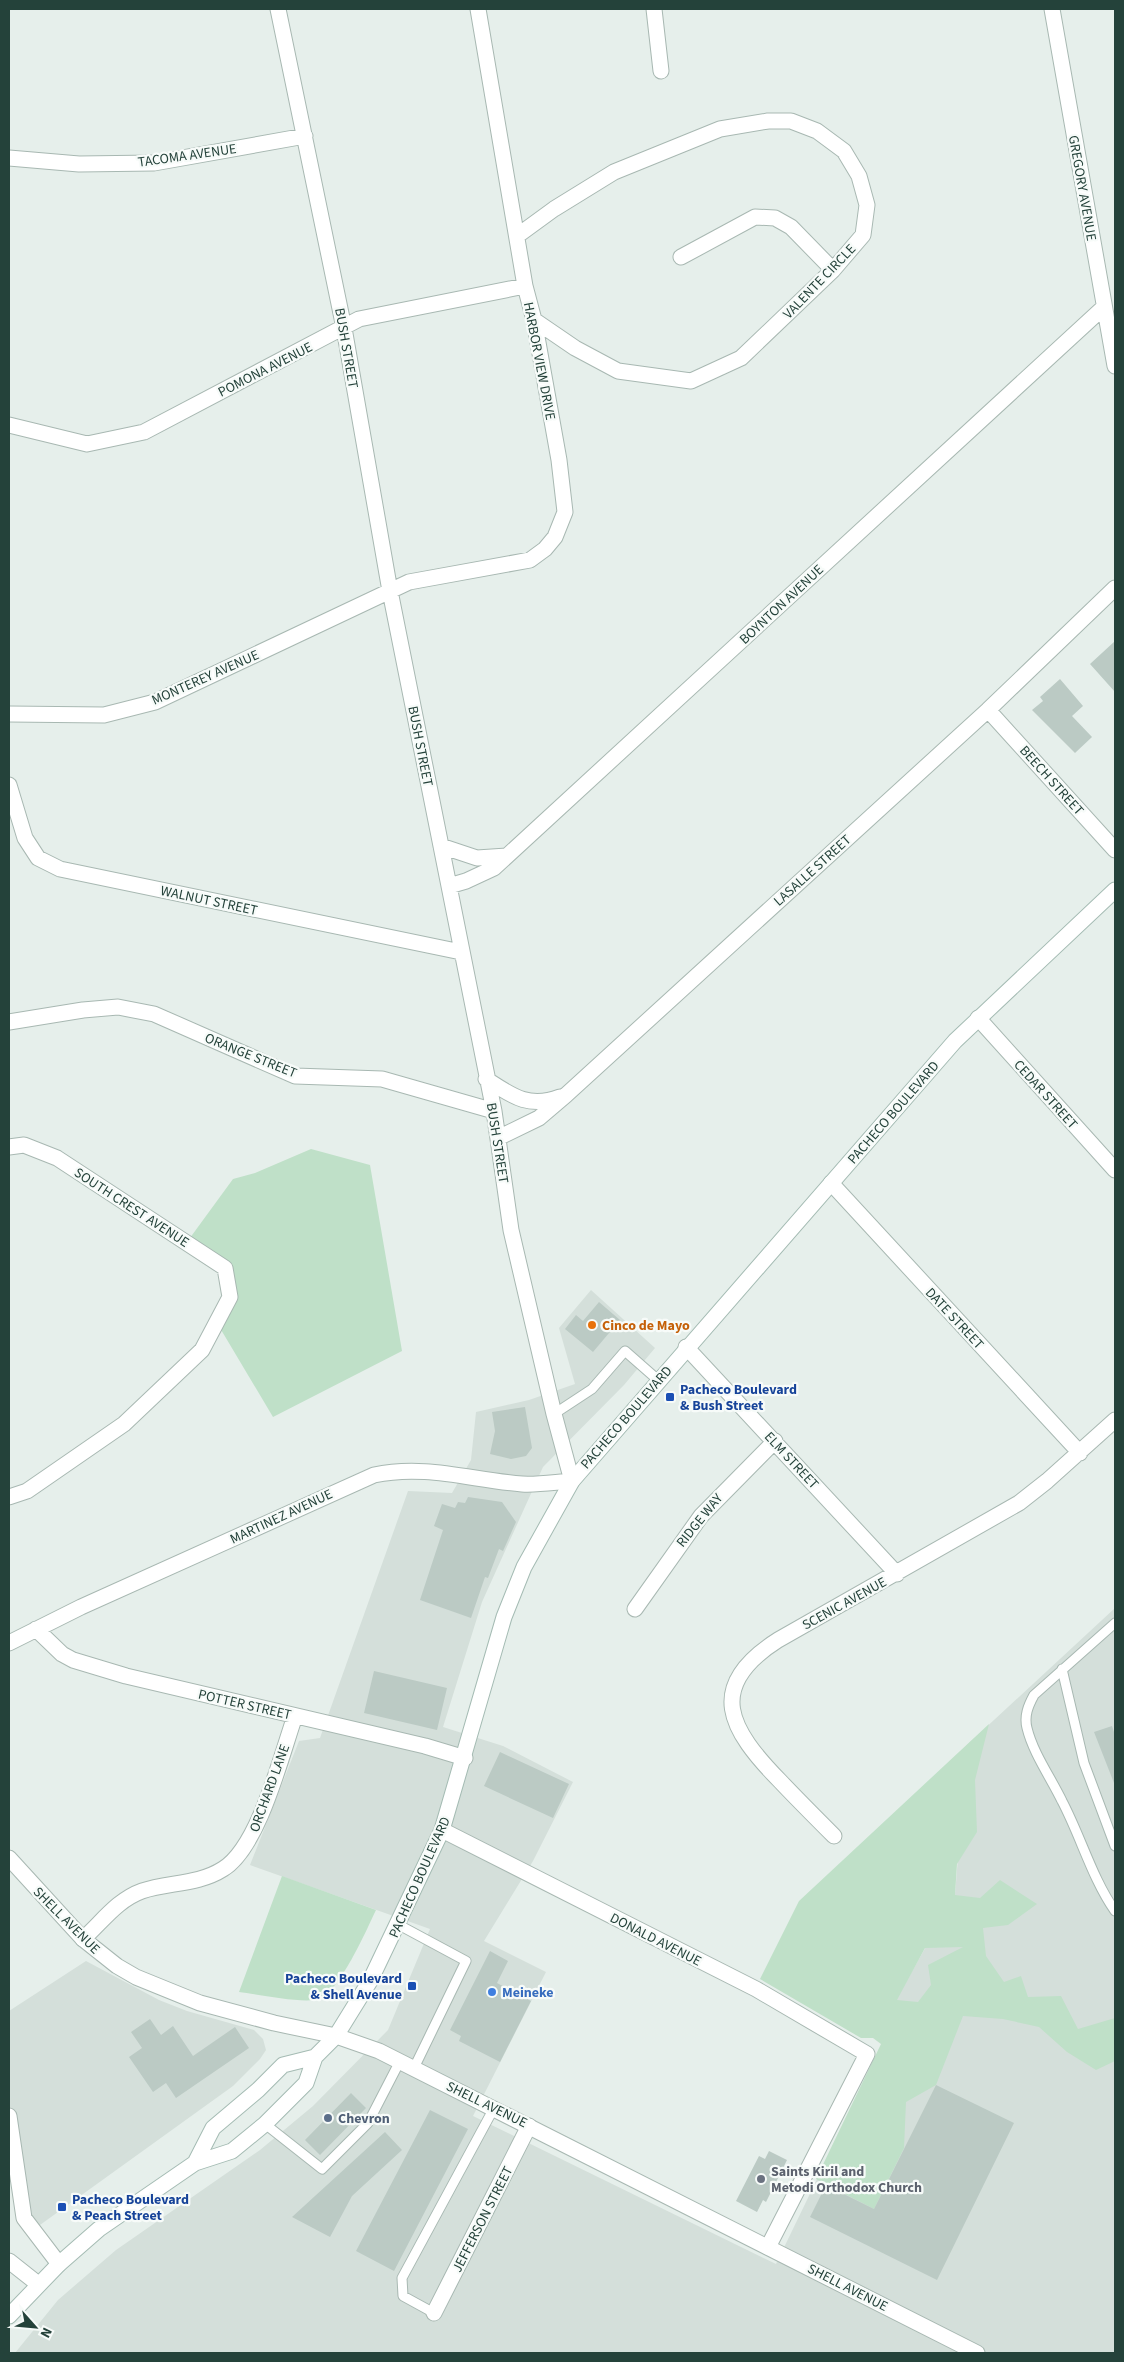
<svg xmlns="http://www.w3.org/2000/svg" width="1124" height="2362" viewBox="0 0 1124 2362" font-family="'Source Sans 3',sans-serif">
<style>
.built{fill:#d4dfda}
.green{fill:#bfe0c8;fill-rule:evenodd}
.building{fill:#bbcac4}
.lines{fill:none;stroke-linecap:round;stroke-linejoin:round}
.service-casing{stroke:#a8b8b2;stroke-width:11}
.minor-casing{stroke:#a8b8b2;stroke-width:17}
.tertiary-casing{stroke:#a8b8b2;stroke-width:17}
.secondary-casing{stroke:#a4bbb3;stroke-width:17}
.service{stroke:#fff;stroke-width:9}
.minor{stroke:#fff;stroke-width:15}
.tertiary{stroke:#fff;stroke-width:15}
.secondary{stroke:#fff;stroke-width:15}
.food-dot{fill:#e8710a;stroke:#f7fbf9;stroke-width:2}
.transit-dot{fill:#1a4fb4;stroke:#f7fbf9;stroke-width:2}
.shop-dot{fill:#3f7fe0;stroke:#f7fbf9;stroke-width:2}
.service-dot{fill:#5c6f8a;stroke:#f7fbf9;stroke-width:2}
.worship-dot{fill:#6b7280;stroke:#f7fbf9;stroke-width:2}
.labels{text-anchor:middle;stroke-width:4.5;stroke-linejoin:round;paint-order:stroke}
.street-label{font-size:14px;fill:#24423a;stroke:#f7fbf9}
.food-label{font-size:14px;font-weight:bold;fill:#c56008;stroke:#f7fbf9;text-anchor:start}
.transit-label{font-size:14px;font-weight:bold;fill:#164399;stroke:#f7fbf9;text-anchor:start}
.shop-label{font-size:14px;font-weight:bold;fill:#366cbe;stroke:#f7fbf9;text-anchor:start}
.service-label{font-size:14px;font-weight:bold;fill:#4e5e75;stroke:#f7fbf9;text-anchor:start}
.worship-label{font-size:14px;font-weight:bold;fill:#5b616d;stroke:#f7fbf9;text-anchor:start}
</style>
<rect width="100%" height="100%" fill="#e6efeb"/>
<path class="built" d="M591,1290l64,58 -31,37 -81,82 -61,135 -39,125 60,19 70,36 -40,79 -49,80 62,31 -73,144 303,148 104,-215 16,-49 59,-105 12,-150 148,-137v745h-1100l43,-53 58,-50 144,-100 53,-44 75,-76 42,-101 -180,-64 49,-124 21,-3 88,-247 44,2 19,-33 5,-48 53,-12 46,-16 -16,-56z
M86,1961l73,39 28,11 67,19 9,9 3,11 -6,9 -27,27 -200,144 -24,-114v-105z"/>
<path class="green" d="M311,1149l59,16 32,186 -129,66 -56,-94 13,-26 -5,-29 -38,-26 46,-63 22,-6z
M989,1724l-14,56 2,52 -20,32 -2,31 25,3 20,-18 37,24 -29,21 -25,3 3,28 18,26 17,-6 7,21 33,-1 17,33 37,-11v43l-19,9 -29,-18 -28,-25 -36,-8 -40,-3 -27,69 -30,17 -2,46 -30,61 -58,-30 65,-135 -8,-6h-12l-101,-59 39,-78zM963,1947l-35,18 3,20 -13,17 -21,-2 28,-52z
M282,1876l94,34c-10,21 -36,81 -57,89 -16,5 -62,-5 -80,-7z"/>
<path class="building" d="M1115,641v51l-25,-28z
M1060,679l23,27 -11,10 20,21 -17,16 -43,-43 11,-9 -3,-4z
M599,1302l21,18 -27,32 -28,-23 11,-14 7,6z
M525,1407l7,41 -6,8 -15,3 -21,-5 5,-23 -3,-19z
M468,1497l34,5 14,20 -13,29 -4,-2 -11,29 -3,-1 -14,41 -51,-18 23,-70 -9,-4 8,-22 13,4 3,-6 7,1z
M374,1671l73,17 -10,42 -73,-17z
M1112,1726l3,9 -1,48 -20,-51z
M500,1752l69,32 -16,34 -69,-32z
M490,1951l18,10 -11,22 34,18 -31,61 -41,-21 2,-5 -11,-6z
M150,2019l11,16 12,-9 20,30 42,-29 14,21 -73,50 -10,-15 -13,9 -24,-35 13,-9 -11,-16z
M936,2085l78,38 -77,157 -127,-63 16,-32 48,24z
M351,2093l15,15 -46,47 -15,-15z
M430,2110l38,19 -74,142 -38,-20z
M385,2132l17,18 -50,46 -22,41 -38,-20z
M769,2151l18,9 -21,42 -3,-2 -6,12 -21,-11 23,-45 6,3z"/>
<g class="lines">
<defs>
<path id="service" d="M554,1414l38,-25 33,-38 33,29
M1115,1623l-81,72c-6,11 -10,21 -7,33 6,25 24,50 35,73 19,36 30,77 53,110
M1062,1669l22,94 31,83
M399,1925l67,36 -52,107
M265,2124l57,45 46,-46 32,-62
M434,2313l-31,-17 -1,-18 92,-170"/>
<path id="minor" d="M654,9l7,62
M1052,9l63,357
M9,158l70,6 75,-1 151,-27
M517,236l37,-27 60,-37 106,-43 48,-8h23l26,10 27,20 15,25 8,29 -4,30 -30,35 -92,88 -50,23 -73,-10 -43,-23 -41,-28
M681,257l74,-40 20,1 16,9 42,43
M9,425l78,19 57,-12 215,-113 166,-33
M988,710l127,140
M9,714l95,1 51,-13 254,-120 121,-22 15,-11 10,-12 10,-25 -6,-52 -25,-140 -9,-34 -47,-277
M9,785l16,53 13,20 22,11 401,83
M441,846l36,12 30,-2
M449,886l17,-5 28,-13 610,-561
M978,1018l137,152
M9,1022l74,-12 35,-3 36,7 141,62 87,3 112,32
M486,1079c26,17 43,30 74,18
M498,1138l41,-20 27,-23 422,-385 127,-122
M9,1147l15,-2 33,13 168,110 5,29 -28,53 -78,74 -97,67 -18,6
M831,1183l249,270
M686,1347l211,227
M635,1609l66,-93 74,-75
M36,1629l26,25 11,6 53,16 299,70 40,12
M9,1643l72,-36 293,-132c51,-11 97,5 148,9 16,1 34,-2 50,-3l-18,-67 -43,-184 -17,-119 -104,-520 -46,-263 -66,-319
M442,1830l314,159 111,65 -99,193
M834,1836c-18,-18 -36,-36 -54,-55 -50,-51 -76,-94 -2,-141l241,-137 28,-22 68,-61
M83,1939c19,-17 34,-39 59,-48 26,-9 56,-6 81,-22 36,-22 58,-113 72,-153
M9,2116l15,102 35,46
M9,2261l29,23
M434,2313l95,-187"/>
<path id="tertiary" d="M9,1858l74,81 34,27 19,11 64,26 74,20 62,13 43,15 598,302"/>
<path id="secondary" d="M195,2163l18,-35 45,-38 25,-25 32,-8
M9,2316l50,-52 40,-35 96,-66 37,-12 33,-27 41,-41 9,-26 21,-21 34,-55 72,-151 62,-213 20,-50 48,-86 383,-440 160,-151"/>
</defs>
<use href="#service" class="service-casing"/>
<use href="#minor" class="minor-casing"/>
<use href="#tertiary" class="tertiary-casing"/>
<use href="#secondary" class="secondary-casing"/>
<use href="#service" class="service"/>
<use href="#minor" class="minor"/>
<use href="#tertiary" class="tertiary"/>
<use href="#secondary" class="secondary"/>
</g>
<circle class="food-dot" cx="592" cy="1325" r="5"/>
<g class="transit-dot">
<rect x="665" y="1392" width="10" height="10" rx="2.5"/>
<rect x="407" y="1981" width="10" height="10" rx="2.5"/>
<rect x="57" y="2202" width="10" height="10" rx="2.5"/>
</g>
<circle class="shop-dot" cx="492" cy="1992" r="5"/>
<circle class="service-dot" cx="328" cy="2118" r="5"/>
<circle class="worship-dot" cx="761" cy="2179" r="5"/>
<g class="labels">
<g class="street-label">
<text transform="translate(187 155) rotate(-8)" y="5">TACOMA AVENUE</text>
<text transform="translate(1083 188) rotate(80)" y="5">GREGORY AVENUE</text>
<text transform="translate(819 281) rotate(-46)" y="5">VALENTE CIRCLE</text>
<text transform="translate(347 348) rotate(80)" y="5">BUSH STREET</text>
<text transform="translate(540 361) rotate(79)" y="5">HARBOR VIEW DRIVE</text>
<text transform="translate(265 369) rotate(-27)" y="5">POMONA AVENUE</text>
<text transform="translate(781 604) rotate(-43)" y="5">BOYNTON AVENUE</text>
<text transform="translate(205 677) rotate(-24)" y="5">MONTEREY AVENUE</text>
<text transform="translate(421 746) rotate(79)" y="5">BUSH STREET</text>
<text transform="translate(1052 780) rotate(48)" y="5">BEECH STREET</text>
<text transform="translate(812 870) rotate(-42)" y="5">LASALLE STREET</text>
<text transform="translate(209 900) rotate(12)" y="5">WALNUT STREET</text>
<text transform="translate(251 1055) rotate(22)" y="5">ORANGE STREET</text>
<text transform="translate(1046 1094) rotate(48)" y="5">CEDAR STREET</text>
<text transform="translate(893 1112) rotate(-49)" y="5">PACHECO BOULEVARD</text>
<text transform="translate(498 1143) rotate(81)" y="5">BUSH STREET</text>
<text transform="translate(132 1207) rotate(33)" y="5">SOUTH CREST AVENUE</text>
<text transform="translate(955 1318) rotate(47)" y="5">DATE STREET</text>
<text transform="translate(626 1417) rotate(-49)" y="5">PACHECO BOULEVARD</text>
<text transform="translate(792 1460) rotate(47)" y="5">ELM STREET</text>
<text transform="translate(281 1516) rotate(-25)" y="5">MARTINEZ AVENUE</text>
<text transform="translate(699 1520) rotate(-51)" y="5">RIDGE WAY</text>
<text transform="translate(844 1603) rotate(-29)" y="5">SCENIC AVENUE</text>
<text transform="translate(245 1704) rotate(13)" y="5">POTTER STREET</text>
<text transform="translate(269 1788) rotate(-70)" y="5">ORCHARD LANE</text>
<text transform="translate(419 1877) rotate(-66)" y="5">PACHECO BOULEVARD</text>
<text transform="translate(67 1920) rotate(45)" y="5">SHELL AVENUE</text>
<text transform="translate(656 1939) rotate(27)" y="5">DONALD AVENUE</text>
<text transform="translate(487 2104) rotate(26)" y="5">SHELL AVENUE</text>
<text transform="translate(482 2219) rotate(-63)" y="5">JEFFERSON STREET</text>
<text transform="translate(848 2287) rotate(27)" y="5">SHELL AVENUE</text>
</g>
<g class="food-label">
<text x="602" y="1330">Cinco de Mayo</text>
</g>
<g class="transit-label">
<text x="680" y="1394">Pacheco Boulevard<tspan x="680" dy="16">&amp; Bush Street</tspan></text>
<text x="402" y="1983" text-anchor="end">Pacheco Boulevard<tspan x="402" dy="16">&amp; Shell Avenue</tspan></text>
<text x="72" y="2204">Pacheco Boulevard<tspan x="72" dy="16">&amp; Peach Street</tspan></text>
</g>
<g class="shop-label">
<text x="502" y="1997">Meineke</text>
</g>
<g class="service-label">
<text x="338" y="2123">Chevron</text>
</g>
<g class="worship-label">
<text x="771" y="2176">Saints Kiril and<tspan x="771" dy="16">Metodi Orthodox Church</tspan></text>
</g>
</g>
<rect width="1124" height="2362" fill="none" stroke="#24423a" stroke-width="20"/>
<g transform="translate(35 2327) rotate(117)" stroke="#f7fbf9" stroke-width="4" paint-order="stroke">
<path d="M0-4L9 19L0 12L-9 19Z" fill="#24423a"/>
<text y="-8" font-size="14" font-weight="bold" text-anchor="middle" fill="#24423a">N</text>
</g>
</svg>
